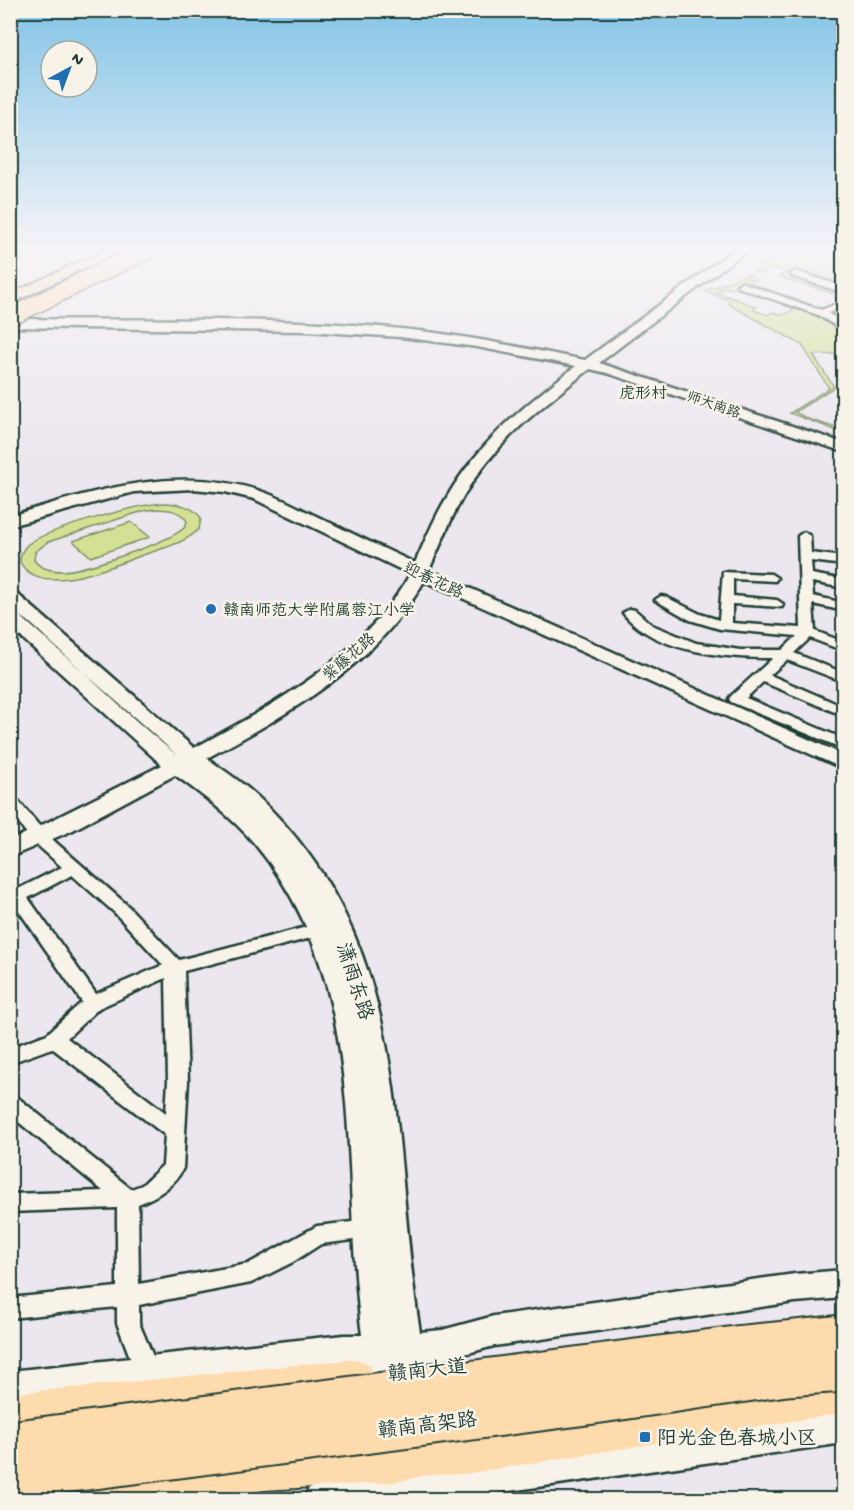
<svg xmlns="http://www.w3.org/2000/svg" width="854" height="1510" viewBox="0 0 854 1510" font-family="'Gochi Hand','LXGW WenKai TC',sans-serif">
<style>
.green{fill:#d4e195;stroke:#7a8f64;stroke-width:1.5;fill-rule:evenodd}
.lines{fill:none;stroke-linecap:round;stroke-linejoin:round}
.street-casing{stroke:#1f3d34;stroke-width:5}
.secondary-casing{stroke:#1f3d34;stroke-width:5}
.primary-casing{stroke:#1f3d34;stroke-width:4}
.street{fill:#f7f3e8;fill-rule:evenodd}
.secondary{fill:#f7f3e8;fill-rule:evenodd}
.primary{fill:#fedbac;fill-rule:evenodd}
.highway-bridge-far1-casing{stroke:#1f3d34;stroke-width:20;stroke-linecap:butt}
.highway-bridge-casing{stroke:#1f3d34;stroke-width:47;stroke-linecap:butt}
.highway-bridge-far1{stroke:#fedbac;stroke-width:17}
.highway-bridge{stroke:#fedbac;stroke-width:43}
.poi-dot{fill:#1f6fb2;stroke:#f7f3e8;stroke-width:2}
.labels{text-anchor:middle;stroke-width:5;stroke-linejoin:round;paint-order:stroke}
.far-street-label{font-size:14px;fill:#1f3d34;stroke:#f7f3e8}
.far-quarter-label{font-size:16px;fill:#1f3d34;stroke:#f7f3e8}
.street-label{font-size:16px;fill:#1f3d34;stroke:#f7f3e8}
.poi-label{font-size:16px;fill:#1f3d34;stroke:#f7f3e8;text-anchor:start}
.near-street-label{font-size:20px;fill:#1f3d34;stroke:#f7f3e8}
.near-poi-label{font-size:20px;fill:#1f3d34;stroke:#f7f3e8;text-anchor:start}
</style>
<rect width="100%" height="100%" fill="#ece7ee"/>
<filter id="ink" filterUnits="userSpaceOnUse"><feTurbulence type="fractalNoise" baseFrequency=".0167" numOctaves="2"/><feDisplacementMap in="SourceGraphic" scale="12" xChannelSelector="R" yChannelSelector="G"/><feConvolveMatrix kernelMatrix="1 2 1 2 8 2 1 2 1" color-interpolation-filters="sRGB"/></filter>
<g filter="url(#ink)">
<path class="green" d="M790,249h53v48l-64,-20 10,-4 -17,-5 -13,5 -5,-1z
M748,274l3,1 -4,3 9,2 -25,9 -7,-2 -8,5 41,15 -4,3 14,5 6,-3 10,3 12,-6 -3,-1 6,-3 28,10 17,-7v46l-30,1 21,32 -39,25 13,7 35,11v3l-53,-20 39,-25 -27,-43 -72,-40 -2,-5 -23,-9z
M166,503c13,1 27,3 35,15l-2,11c-14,15 -40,20 -59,27 -27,10 -101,43 -120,6 0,-7 2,-12 7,-17 17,-15 115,-42 139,-42zM155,509c12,0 25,1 32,12l-2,6c-12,14 -103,44 -122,44 -11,0 -23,-2 -29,-11l1,-8 13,-10 95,-31z
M131,522l19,15 -59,20 -18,-16z"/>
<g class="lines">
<defs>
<path id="street" d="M795,271l49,16v6l-52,-17 -1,-2z
M741,282l80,28 23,-9v6l-16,6 16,11v7l-26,-16 -80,-28 -1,-2z
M804,532l6,4 1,17 33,4v8l-33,-4 1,13 32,6v8l-32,-6 1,14 31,7v8l-31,-7 2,27 29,11v9l-34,-13 -16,15 50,20v9l-57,-22 -17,15 74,32v9l-81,-34 -17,16 98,41v10l-113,-47 -2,-3 2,-3 42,-38c-47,0 -118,-5 -150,-45l7,-4 5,1 17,15 44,18 44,7h42l15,-14 -77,-7 -30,-9 -35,-20 6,-4 5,1 34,17 19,6 4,-48 48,2 6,4 -2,3 -42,-2v17l44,4 6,4 -1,3 -50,-3v19l69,5 -3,-92z
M25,625l5,1 2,3 -22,10v-9z
M10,797l6,1 30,36 81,71 52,55 147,-38 6,2 3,4 -3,4 -6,2 -142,37 4,110 -5,87c-8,18 -27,29 -45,36l1,80 109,-20 69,-38 52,-6 8,2 3,7 -3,7 -8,2 -48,6 -28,18 -42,21 -112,22v18l21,50 -4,8 -8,3 -8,-3 -4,-8 -19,-50v-16l-107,11v-20l107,-11v-79l-107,4v-18l93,-3 -93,-76v-20l7,2 114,92 11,-4 21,-20 2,-30 -113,-87 -42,15v-15l37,-14 35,-32 -67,-97 -5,1 2,-14 50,-25 -28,-25 -24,-29zM72,875l43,38 48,52 -67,29 -68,-96zM166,978l2,103 -2,32 -99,-75 32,-30z"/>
<path id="secondary" d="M735,249h13l-149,114 245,80v9l-237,-79 -17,-4c-48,37 -95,73 -126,126 -14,24 -23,50 -35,75l415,185v14l-420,-188c-46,83 -137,134 -217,177 17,13 35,24 51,39 159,150 130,340 162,535l22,-2 52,-14 301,-42 49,-4v28l-49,4 -301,44 -52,14 -17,2 6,33 -4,11 -12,5 -12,-5 -1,-3 -3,7 -12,5 -12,-5 -5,-11 -4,-33 -22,-1 -334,38v-32l334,-36h18c-23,-168 10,-351 -108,-492 -23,-27 -50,-47 -79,-68l-104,56 -61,26v-16l152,-76 -152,-138v-15c16,3 32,23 44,33 41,37 81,77 124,111l-168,-149v-15l6,1 21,18 157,137c77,-41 173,-94 216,-174l-156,-75 -29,-7 -32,-3 -59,3 -124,34v-10c83,-25 170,-54 256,-23 17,6 33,15 50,23 33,16 66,32 99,47 10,-22 19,-45 32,-66 32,-55 79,-93 129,-131l-99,-19 -76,-10 -94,-6 -297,-4v-8c130,2 263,-3 391,10 62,6 123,19 184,31z
M844,1410v33l-396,57h-144l5,-12 12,-5 60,-9 -4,-20 5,-12 12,-5 12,5 2,5 5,-12 12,-5 12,5 5,12 2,18z"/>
<path id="primary" d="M107,249h17l-114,55v-10z
M356,1359l13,5 6,13 -6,13 -13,5 -346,37v-38z
M844,1377v36l-380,61 -37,1 -32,7 -130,8 -74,10h-175l6,-14 14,-6 229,-30 199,-14z"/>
</defs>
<use href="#street" class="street-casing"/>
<use href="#secondary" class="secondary-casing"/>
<use href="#primary" class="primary-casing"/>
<use href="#street" class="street"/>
<use href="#secondary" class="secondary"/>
<use href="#primary" class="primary"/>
<defs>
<path id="highway-bridge-far1" d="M10,317l139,-68"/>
<path id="highway-bridge" d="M10,1443l726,-95 108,-11
M10,1478l584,-76 192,-28 58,-4"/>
</defs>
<use href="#highway-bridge-far1" class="highway-bridge-far1-casing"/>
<use href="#highway-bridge" class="highway-bridge-casing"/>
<use href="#highway-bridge-far1" class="highway-bridge-far1"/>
<use href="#highway-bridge" class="highway-bridge"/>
</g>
</g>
<linearGradient id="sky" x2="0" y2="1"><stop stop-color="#83c4e7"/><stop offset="0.54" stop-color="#f6f4f7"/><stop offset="1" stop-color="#f6f4f7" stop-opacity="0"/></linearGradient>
<rect width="854" height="461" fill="url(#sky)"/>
<g class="poi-dot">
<circle cx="211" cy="609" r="6"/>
<rect x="639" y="1431" width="12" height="12" rx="3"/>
</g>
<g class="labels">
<g class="far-street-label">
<text transform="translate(714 404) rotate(19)" y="5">师大南路</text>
</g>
<g class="far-quarter-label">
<text x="643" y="398">虎形村</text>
</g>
<g class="street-label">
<text transform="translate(434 579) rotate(25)" y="6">迎春花路</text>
<text transform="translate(348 656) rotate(-41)" y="6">紫藤花路</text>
</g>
<g class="poi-label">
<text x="223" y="615">赣南师范大学附属蓉江小学</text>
</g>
<g class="near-street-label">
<text transform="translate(356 981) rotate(72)" y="7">潇雨东路</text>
<text transform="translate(427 1369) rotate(-6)" y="7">赣南大道</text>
<text transform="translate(427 1424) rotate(-7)" y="7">赣南高架路</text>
</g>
<g class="near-poi-label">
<text x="657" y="1444">阳光金色春城小区</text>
</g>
</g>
<rect width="854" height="1510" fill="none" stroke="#f7f3e8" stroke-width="36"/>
<rect x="18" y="18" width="818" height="1474" fill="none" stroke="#1f3d34" stroke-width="2" filter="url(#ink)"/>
<g transform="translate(69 69) rotate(41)"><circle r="28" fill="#f7f3e8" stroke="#a1aaa0" stroke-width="1.5"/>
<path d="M0-4.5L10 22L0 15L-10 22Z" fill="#1f6fb2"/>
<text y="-9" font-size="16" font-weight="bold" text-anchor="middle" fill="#1f3d34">N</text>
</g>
</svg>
